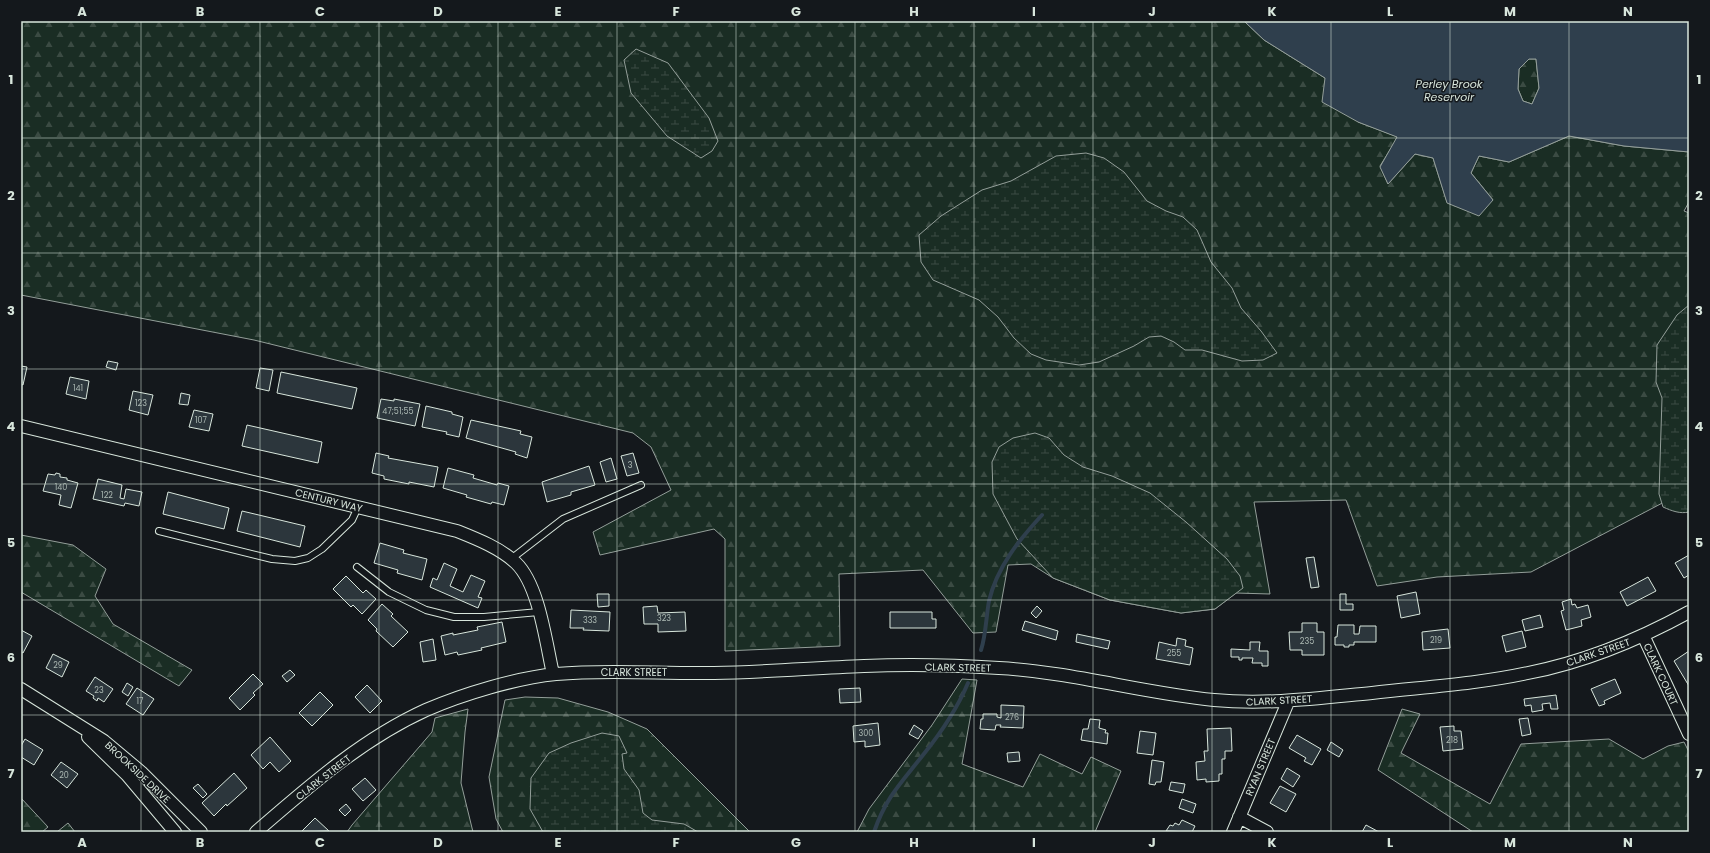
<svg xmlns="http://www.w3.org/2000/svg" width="1710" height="853" viewBox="0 0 1710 853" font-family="Poppins,sans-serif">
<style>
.forest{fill:url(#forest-firs);stroke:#939e99}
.wetland{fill:url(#wetland-marsh);stroke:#939e99}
.water{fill:#2f3f4d;stroke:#939e99;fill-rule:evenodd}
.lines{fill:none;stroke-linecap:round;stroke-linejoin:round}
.stream{stroke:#2f3f4d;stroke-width:4}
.building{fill:#2c363c;stroke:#d8e6dc}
.lane-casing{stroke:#d8e6dc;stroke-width:8}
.street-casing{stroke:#d8e6dc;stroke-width:14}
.lane{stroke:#14181c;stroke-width:6}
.street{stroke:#14181c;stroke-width:12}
.grid{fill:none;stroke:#d8e6dc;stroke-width:1;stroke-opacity:0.55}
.labels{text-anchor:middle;stroke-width:3;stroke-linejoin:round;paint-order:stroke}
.number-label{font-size:8px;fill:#adbab4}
.street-label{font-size:10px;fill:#d8e6dc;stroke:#14181c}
.water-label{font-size:11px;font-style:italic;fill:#d8e6dc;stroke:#14181c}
.neatline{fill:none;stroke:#d8e6dc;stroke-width:1.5}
.grid-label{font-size:13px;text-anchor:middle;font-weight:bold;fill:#d8e6dc}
</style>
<defs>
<pattern id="forest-firs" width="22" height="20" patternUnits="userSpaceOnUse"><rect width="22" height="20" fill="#1a2d24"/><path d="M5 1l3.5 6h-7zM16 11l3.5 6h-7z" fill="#3b4b43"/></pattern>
<pattern id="wetland-marsh" width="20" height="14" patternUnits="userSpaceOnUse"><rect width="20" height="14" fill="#1a2d24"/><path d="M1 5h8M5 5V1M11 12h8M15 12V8" fill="none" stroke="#3b4b43"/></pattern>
</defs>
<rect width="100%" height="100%" fill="#14181c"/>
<path class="forest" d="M21,21h1223l20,19 61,38 33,44 40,15 -18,29 8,18 27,-30 18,4 14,44 46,-2 -22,-27 8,-17 30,6 60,-26 55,10 65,6v50l-5,9 5,2v276l-158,83 -94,5 -60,9 -31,-86 -92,2 16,92 -34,-1 -21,16 -34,4 -71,-13 -57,-22 -22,-14 -23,1 -12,67 -23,1 -50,-63 -84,4 1,72 -115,5v-112l-11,-10 -114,26 -7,-23 78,-42 -20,-43 -18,-14 -379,-93 -233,-45z
M1529,59h7l3,29 -7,16 -9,-3 -5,-12 1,-20z
M21,535l52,10 33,24 -11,27 18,28 79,46 -13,16 -158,-94z
M962,679l15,1 -15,84 61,23 17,-33 42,20 9,-17 30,14 -26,61h-238l12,-23 63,-84z
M525,697l33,1 50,14 39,17 103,103h-247l-7,-13 -7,-42 16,-77z
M468,709l-3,23 -4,51 12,49h-126l5,-7 80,-93 3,-14z
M1402,709l18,5 -19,39 89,51 31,-60 88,-5 34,20 25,-13 16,-4 5,10v80h-216l-95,-62z
M21,798l27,29 -6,5h-21z
M68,823l7,9h-18z"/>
<path class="wetland" d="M636,49l32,14 41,55 9,23 -6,10 -11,7 -34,-22 -36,-43 -7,-33z
M1086,153l18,5 20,14 23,29 19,10 17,6 14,13 14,32 21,26 9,20 20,23 16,22 -14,7 -21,1 -40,-11h-17l-11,-8 -13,-6 -12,1 -15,9 -35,16 -20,3 -33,-5 -15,-6 -17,-16 -16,-21 -19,-17 -46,-20 -12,-18 -2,-27 22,-19 41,-26 29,-9 45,-25z
M1689,305v207c-9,2 -17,-1 -26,-5l-4,-13 3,-96 -6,-16 1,-37 20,-30z
M1035,433l14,5 15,17 19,12 29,9 38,17 36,29 41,37 13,17 3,12 -28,21 -34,4 -71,-13 -57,-22 -36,-39 -24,-45 -1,-32 7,-15 14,-9z
M602,733l17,3 8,17 -5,1 2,15 15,21 4,23 9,7 32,4 14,8h-155l-13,-23 1,-31 18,-25 22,-10z"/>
<path class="water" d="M1244,21h445v131l-65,-6 -55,-10 -60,26 -30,-6 -8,17 22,27 -14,16 -32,-13 -14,-45 -18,-4 -27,30 -8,-17 17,-30 -39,-15 -36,-20 3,-24 -61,-38zM1529,59h7l3,29 -7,16 -9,-3 -5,-12 1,-20z"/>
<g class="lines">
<path class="stream" d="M981,650c5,-15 5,-33 8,-49 8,-34 30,-61 53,-86
M874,832c12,-35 27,-49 49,-77 17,-21 34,-46 45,-72"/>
</g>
<path class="building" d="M108,361l10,2 -2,7 -10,-3z
M21,366l6,1 -4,18 -2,-1z
M260,368l13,2 -4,21 -13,-3z
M281,372l76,16 -5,21 -75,-16z
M70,377l19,4 -3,18 -20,-5z
M133,391l20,4 -5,20 -19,-5z
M181,393l9,2 -2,10 -9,-1z
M381,399l13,2v-2l26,5 -5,22 -38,-8z
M426,406l26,6v2l11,3 -4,20 -13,-3 1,-2 -25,-5z
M194,410l19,4 -4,17 -20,-4z
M471,420l50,11 -1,3 12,3 -5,21 -12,-4 1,-2 -50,-14z
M247,425l75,17 -4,21 -76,-17z
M376,453l13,3 -1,2 50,9 -4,20 -25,-5v2l-25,-5v-3l-12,-3z
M633,453l6,20 -12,3 -6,-20z
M611,458l6,21 -11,3 -6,-20z
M589,466l6,19 -24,7v3l-24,7 -5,-20z
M448,468l26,7 -1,3 24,7 1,-2 11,3 -5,19 -12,-3 -1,2 -25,-7 1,-2 -24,-7z
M56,473l4,1v3l7,1v2l11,3 -7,25 -12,-3 2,-10 -18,-4 5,-17 7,1z
M98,479l24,6 -2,13 4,1 2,-10 16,3 -3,14 -14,-3 -1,3 -31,-7z
M168,492l61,16 -5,21 -61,-15z
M242,511l63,15 -5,21 -63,-16z
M380,543l24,7 -1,3 24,6 -5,21 -25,-7 1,-3 -24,-7z
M1689,555v20l-5,3 -9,-15z
M1314,557l5,30 -8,1 -5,-30z
M444,563l13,6 -7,17 13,6 8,-17 14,6 -7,16 4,1 -4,10 -48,-21 3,-9 4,2z
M346,576l17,17 3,-3 10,9 -14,15 -9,-9 -2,2 -18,-18z
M1648,577l8,14 -29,15 -7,-14z
M1416,592l4,22 -19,4 -4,-22z
M597,594h12v12l-11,1z
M1340,594h6v10h7v6h-13z
M1571,599l1,6 3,-1 2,4 11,-3 3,12 -10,3 1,6 -16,4 -5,-19 3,-1 -2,-8z
M382,604l11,10 -2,2 17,16 -15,15 -17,-16 1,-2 -9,-9z
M657,606l1,7 27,-1 1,19 -28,1v-8h-14l-1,-17z
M1037,606l5,5 -6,7 -5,-5z
M571,610l39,2 -1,19 -26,-1 1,-2h-14z
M890,612h42v7h4v9h-46z
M1540,615l3,12 -18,4 -3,-11z
M1025,621l33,10 -2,9 -34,-10z
M502,622l4,20 -25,6 1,2 -24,5 -1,-3 -12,3 -4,-19 12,-3v2l25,-5 -1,-3z
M1302,623h15v9h7v23h-22v-5h-12l-1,-18h13z
M1338,625h16v9h5l1,-8h16v16h-22v3h-5v2h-5v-2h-9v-8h2z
M1448,629l2,19 -27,2 -1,-18z
M21,630l11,6 -9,17 -2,-1z
M1522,631l4,16 -20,5 -4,-16z
M1077,634l33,7 -2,8 -32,-7z
M1177,638l9,2 -1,6 8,2 -3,17 -34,-6 3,-17 17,4z
M433,639l3,21 -13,2 -3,-20z
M1250,642h10l-1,9h9v15h-6v-3h-10l1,-5h-11v2h-3v-3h-8v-8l19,1z
M1689,651v35l-15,-25z
M53,654l16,8 -7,15 -16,-9z
M290,670l5,5 -8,7 -5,-6z
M253,674l10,10 -10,9 2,2 -15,15 -11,-12z
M95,677l18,12 -9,13 -6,-4 -1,3 -4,-3 1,-2 -8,-5z
M1615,679l6,14 -17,8 1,3 -6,2 -8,-17z
M127,683l6,4 -5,9 -6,-4z
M367,685l15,16 -12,12 -15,-16z
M137,688l17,11 -11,16 -17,-11z
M860,688l1,14 -21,1 -1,-14z
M320,692l13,13 -21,21 -13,-13z
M1556,695l2,14h-7l-1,-6 -8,1 1,6 -11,2 -1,-7 -6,1 -1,-7z
M1001,705l23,1 -1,22 -23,-1 1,-2h-5l-1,5 -15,-1 1,-10h2v-5h14v3l4,1z
M1528,718l3,16 -9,2 -3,-17z
M1090,719l10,1 -1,8 7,2 -1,3h3l-1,11 -26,-4 2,-11h5z
M878,723l2,22 -15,2v-6l-11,1 -1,-16z
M914,725l9,6 -5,8 -9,-5z
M1454,726v5h7l2,18 -20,2 -3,-24z
M1231,728l1,23h-7v8h-3v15h-3v7l-13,1v-3l-9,1 -1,-18 9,-1 -1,-10h4l-1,-22z
M1140,731l16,2 -3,22 -16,-2z
M1297,735l24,14 -9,16 -8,-4 2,-3 -17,-10z
M270,737l21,24 -12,11 -9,-10 -7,7 -12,-14z
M25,739l18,11 -9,15 -13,-8v-11z
M1331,742l12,8 -4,7 -12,-7z
M1019,752l1,9 -12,1 -1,-9z
M1152,760l12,2 -3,20h-5l-1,3 -6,-1z
M61,762l17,12 -11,14 -16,-13z
M1287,768l13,8 -7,11 -12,-8z
M234,773l13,15 -20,18 -1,-2 -12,12 -12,-13z
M365,778l11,12 -13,11 -11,-12z
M1171,782l14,2 -2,9 -14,-3z
M198,784l9,10 -4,4 -10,-10z
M1280,786l16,8 -10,18 -16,-9z
M1182,799l14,5 -3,9 -14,-5z
M346,804l5,6 -6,6 -6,-6z
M315,818l14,13 -28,1z
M1182,820l13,6 -3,6 -26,-1 4,-6 3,1 2,-3 4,2z
M1366,825l13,7h-17z"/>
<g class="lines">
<defs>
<path id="lane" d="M159,531l113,28 23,2 13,-3 14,-9 30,-29 6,-13
M511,559l52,-40 78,-34
M357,567l32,25 37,18 28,7h30l55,-5"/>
<path id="street" d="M21,426l436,105c20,8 43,17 59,32 23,22 30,80 37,111
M1643,635l46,99
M21,689l83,52 37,31 60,60
M88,737l39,38 48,57
M1239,817l28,15
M256,832c52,-45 106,-93 170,-122 37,-16 90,-32 130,-36 53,-5 105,0 158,-1 50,-1 100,-5 150,-7 45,-2 90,-1 135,2 73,4 143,25 215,32 53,5 105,-2 158,-7 52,-6 105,-9 156,-20 57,-11 110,-33 161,-61
M1233,832l55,-130"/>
</defs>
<use href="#lane" class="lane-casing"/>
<use href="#street" class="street-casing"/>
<use href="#lane" class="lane"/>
<use href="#street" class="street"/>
</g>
<path class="grid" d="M141,21v811M260,21v811M379,21v811M498,21v811M617,21v811M736,21v811M855,21v811M974,21v811M1093,21v811M1212,21v811M1331,21v811M1450,21v811M1569,21v811M21,138h1668M21,253h1668M21,369h1668M21,484h1668M21,600h1668M21,715h1668"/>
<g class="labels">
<g class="number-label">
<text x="78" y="391">141</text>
<text x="141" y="406">123</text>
<text x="398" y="414">47;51;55</text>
<text x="201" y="423">107</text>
<text x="630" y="468">3</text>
<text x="61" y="490">140</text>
<text x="107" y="498">122</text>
<text x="664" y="621">323</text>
<text x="590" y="623">333</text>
<text x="1436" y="643">219</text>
<text x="1307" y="644">235</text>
<text x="1174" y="656">255</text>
<text x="58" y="668">29</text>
<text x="99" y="693">23</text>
<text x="140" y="704">17</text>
<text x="1012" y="720">276</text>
<text x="866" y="736">300</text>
<text x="1452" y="743">218</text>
<text x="64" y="778">20</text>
</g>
<g class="street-label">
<text transform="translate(329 500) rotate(14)" y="4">CENTURY WAY</text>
<text transform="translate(1598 652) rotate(-19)" y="4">CLARK STREET</text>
<text transform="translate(958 667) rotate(1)" y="4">CLARK STREET</text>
<text x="634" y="676">CLARK STREET</text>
<text transform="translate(1661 674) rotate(65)" y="4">CLARK COURT</text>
<text transform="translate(1279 700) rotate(-3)" y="4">CLARK STREET</text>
<text transform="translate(1260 767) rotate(-67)" y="4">RYAN STREET</text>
<text transform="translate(138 772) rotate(43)" y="4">BROOKSIDE DRIVE</text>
<text transform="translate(323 777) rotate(-38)" y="4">CLARK STREET</text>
</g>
<g class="water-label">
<text x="1449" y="88">Perley Brook<tspan x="1449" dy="13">Reservoir</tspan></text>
</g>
</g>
<rect width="1710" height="853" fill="none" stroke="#14181c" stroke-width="44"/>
<rect x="22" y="22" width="1666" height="809" class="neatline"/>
<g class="grid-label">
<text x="82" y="16">A</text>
<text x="200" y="16">B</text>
<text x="320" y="16">C</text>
<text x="438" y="16">D</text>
<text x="558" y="16">E</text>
<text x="676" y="16">F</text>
<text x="796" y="16">G</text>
<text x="914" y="16">H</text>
<text x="1034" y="16">I</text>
<text x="1152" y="16">J</text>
<text x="1272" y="16">K</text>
<text x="1390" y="16">L</text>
<text x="1510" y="16">M</text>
<text x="1628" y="16">N</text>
<text x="11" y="84">1</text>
<text x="1699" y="84">1</text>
<text x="11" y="200">2</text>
<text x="1699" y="200">2</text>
<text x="11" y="315">3</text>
<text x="1699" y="315">3</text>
<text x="11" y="431">4</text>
<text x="1699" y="431">4</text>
<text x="11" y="547">5</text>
<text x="1699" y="547">5</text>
<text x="11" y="662">6</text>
<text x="1699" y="662">6</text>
<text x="11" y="778">7</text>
<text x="1699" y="778">7</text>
<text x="82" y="847">A</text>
<text x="200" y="847">B</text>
<text x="320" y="847">C</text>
<text x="438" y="847">D</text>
<text x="558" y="847">E</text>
<text x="676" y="847">F</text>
<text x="796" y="847">G</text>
<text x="914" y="847">H</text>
<text x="1034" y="847">I</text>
<text x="1152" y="847">J</text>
<text x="1272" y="847">K</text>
<text x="1390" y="847">L</text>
<text x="1510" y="847">M</text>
<text x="1628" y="847">N</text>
</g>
</svg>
